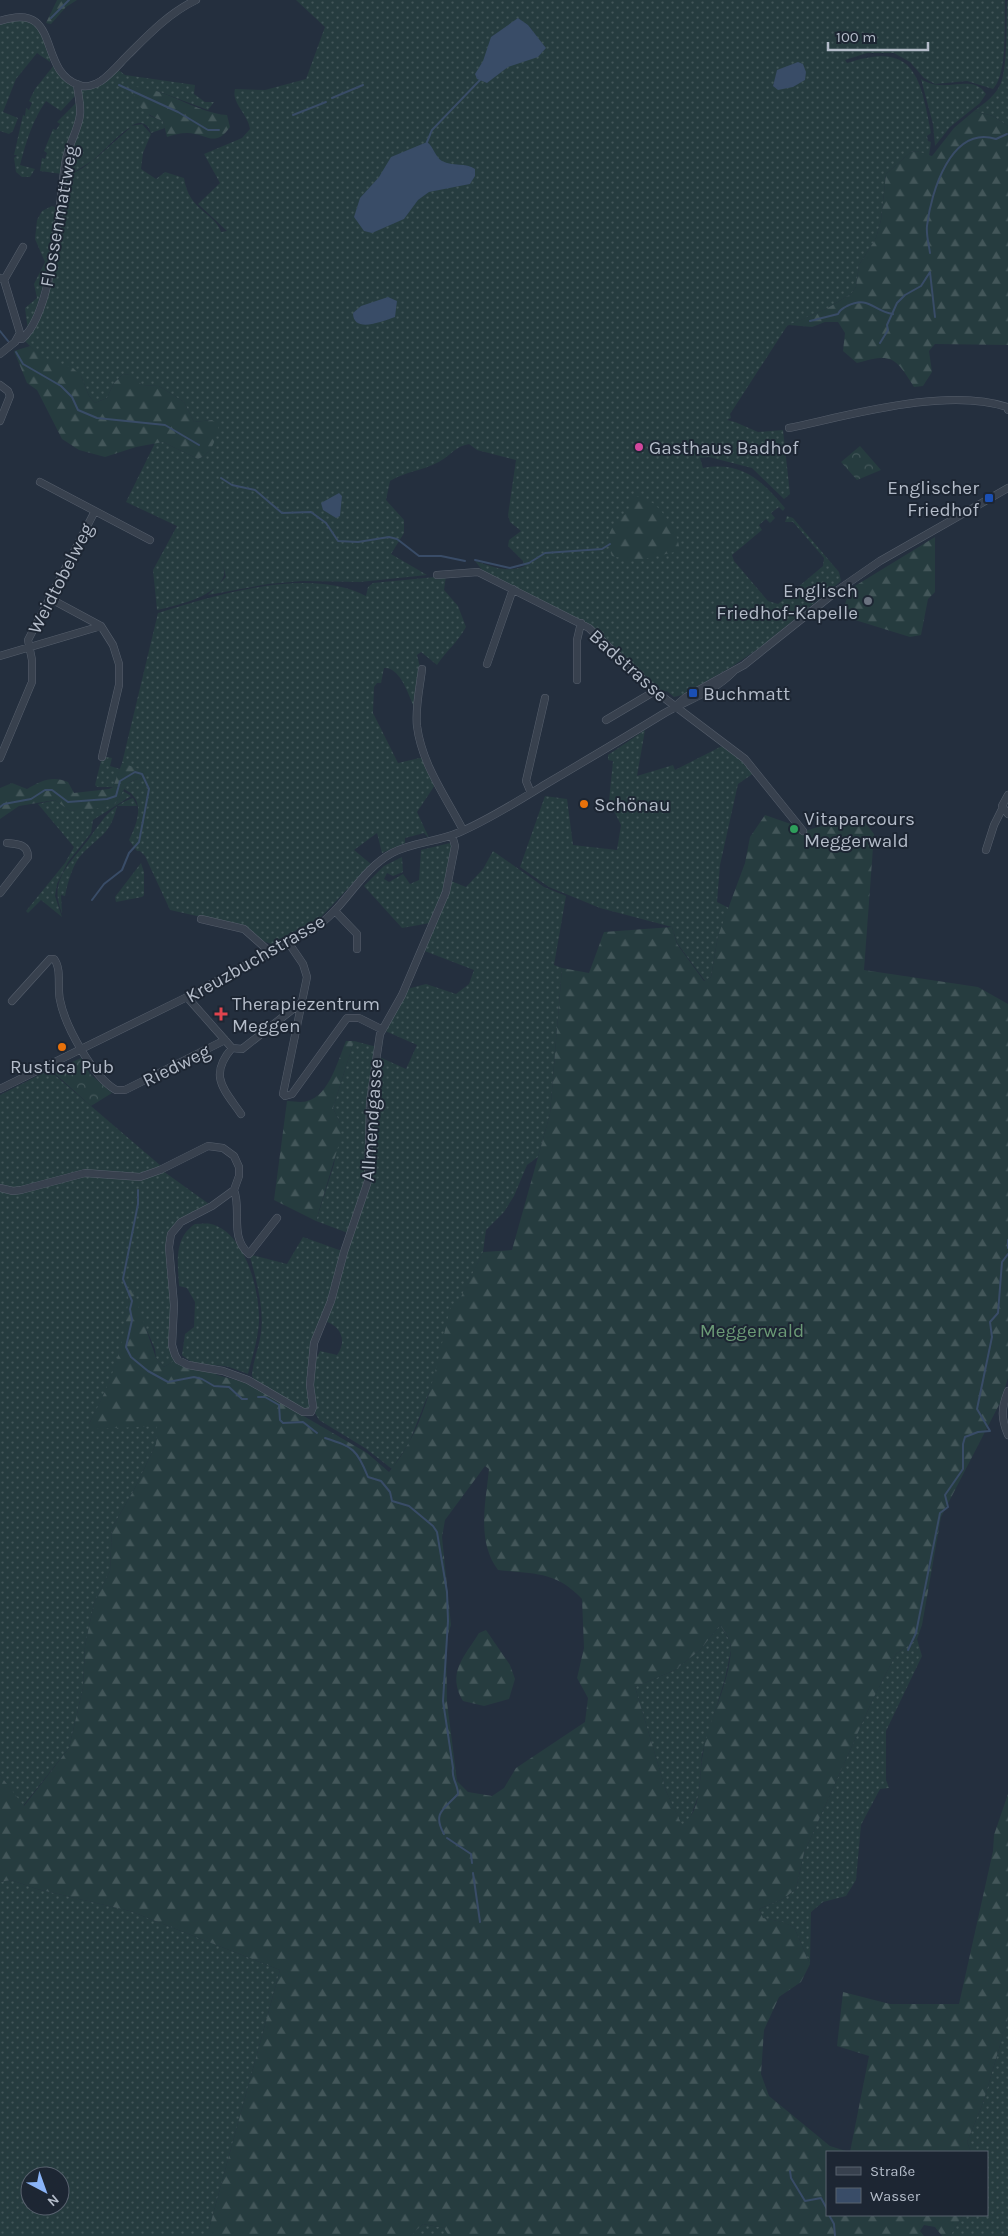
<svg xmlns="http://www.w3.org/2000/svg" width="1008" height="2236" viewBox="0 0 1008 2236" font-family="Karla,sans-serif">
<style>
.grass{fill:url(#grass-dots);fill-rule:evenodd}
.forest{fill:url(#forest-firs);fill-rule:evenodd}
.park{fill:url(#park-crowns)}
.water{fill:#394c67}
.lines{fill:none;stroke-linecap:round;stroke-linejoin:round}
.stream{stroke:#394c67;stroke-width:2}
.minor-casing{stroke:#565f6c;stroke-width:8}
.minor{stroke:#38414e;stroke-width:7}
.hotel-dot{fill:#d1479c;stroke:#1d2633;stroke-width:2}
.transit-dot{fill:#1a4fb4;stroke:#1d2633;stroke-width:2}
.worship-dot{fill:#6b7280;stroke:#1d2633;stroke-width:2}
.food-dot{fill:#e8710a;stroke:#1d2633;stroke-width:2}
.leisure-dot{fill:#2e9e5b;stroke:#1d2633;stroke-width:2}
.health-dot{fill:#e0444e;stroke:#1d2633;stroke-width:2}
.labels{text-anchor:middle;stroke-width:4;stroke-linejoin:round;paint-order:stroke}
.street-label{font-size:19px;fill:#b4bcc9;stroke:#1d2633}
.poi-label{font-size:19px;fill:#b4bcc9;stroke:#1d2633;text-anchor:start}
.park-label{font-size:19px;fill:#6b9a76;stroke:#1d2633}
</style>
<defs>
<pattern id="grass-dots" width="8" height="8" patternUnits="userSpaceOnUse" patternTransform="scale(1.25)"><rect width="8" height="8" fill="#263c3f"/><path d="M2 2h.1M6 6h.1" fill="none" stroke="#435659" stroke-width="1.8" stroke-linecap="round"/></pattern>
<pattern id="forest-firs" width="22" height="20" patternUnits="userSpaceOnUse" patternTransform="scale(1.25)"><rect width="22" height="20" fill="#263c3f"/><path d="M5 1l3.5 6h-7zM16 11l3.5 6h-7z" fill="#435659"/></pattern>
<pattern id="park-crowns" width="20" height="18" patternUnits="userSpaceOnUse" patternTransform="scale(1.25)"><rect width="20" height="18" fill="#263c3f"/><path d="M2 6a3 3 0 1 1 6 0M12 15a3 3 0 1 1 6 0" fill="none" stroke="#435659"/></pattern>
</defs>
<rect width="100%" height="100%" fill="#242f3e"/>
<path class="grass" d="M296,0h709c-1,22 3,73 -12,89l-26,-8 -32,3 -11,-6 -14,-16 -16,-9h-27l-22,7 2,3c67,-22 73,12 84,70l-4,3 1,5 3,1 -2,14 -12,-5 -6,1 -25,22 -5,46 -5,18 -17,27 -3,22 -5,7 -25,15 -39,17 -53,82 -4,6 1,4 -4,2 8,2 23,10 25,-2 7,64 -6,5 -32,-31 -43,-11 -9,1 3,10c38,-7 59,12 82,40l-2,3 -4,-4 -8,6 4,5 -5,5 -4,-4 -7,6 3,5 -30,25 2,6 34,40 10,3 45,-38 1,-8 -31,-36h-8l2,-6 6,2 46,54 2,9 -79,65 -29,20 -51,29 -8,2 -7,-6 -5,1 -69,-65 -110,-56 -8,-10c18,6 32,12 50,5l-2,-5 -15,-15 1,-6 12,-9 -11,-9 -2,-7 8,-55 -39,-10 -8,-6c-11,2 -15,7 -24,14 -16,12 -37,12 -55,23l-4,19 18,20v13l-13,21 36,21 -67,7 -57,-1 -35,3 -60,11 18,-18 -6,-25c1,7 5,16 4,23 -5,21 -49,31 -67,35l-4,-40 24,-44 -51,-24 29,-59 8,-1 35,17c18,-8 15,-21 14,-39l-18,2 -10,-20 -25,-16 -17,-1 -12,-10 -7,-1 -9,9 -7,15 -12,5 -6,-7 -8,-20 -40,-19 -17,-17 16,-23 25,-139 30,-19 36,-32c-19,10 -43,47 -65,47l10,-38 4,-44 36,-24 9,7 70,10 -1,9 11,8h9l-6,8 -48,-18 -24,-4h-2l16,28 13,5 2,7 -14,5c-3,-10 -11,-13 -20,-7l11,-2 9,10 -8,19 -2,16 15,10 9,-7 19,6c5,34 31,34 37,54l6,-1 -29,-27 22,-21 -16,-29 38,-16 8,-9c-2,-15 -19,-26 -15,-40l30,1 41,-11 19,-52z
M1007,1h1v125l-15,-10 -19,-5c10,-7 22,-16 27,-28 7,-20 5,-59 6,-82z
M10,19l24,2 16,31v10l-13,-9 -21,26 -13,33 15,6 -5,13 -4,3 -9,-3v-108z
M54,65l20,23 1,8 -14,15 -15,-10c-14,20 -20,41 -26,64l15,4 -5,8h-8l-6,-5 -2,-14 3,-3h-3l9,-40 2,1 1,-8 3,2 3,-7 -3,-2 6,-12z
M921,79c24,16 51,-7 65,15l-6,9 -30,24 -15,19 -2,-22z
M78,101l-1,18 -15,55 -22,-3 2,-13 3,1 2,-6 -3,-2 9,-22 3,1 4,-6 -3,-2z
M52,206l5,2c-6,45 -12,80 -29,123l-3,-23 12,-10 -3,-14 11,-22 -10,-23 2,-19 5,-9z
M446,576l-2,14 14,16 8,21c-8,15 -20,24 -29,38l-16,-13 -4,3 3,12 -5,42c-6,-12 -14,-42 -31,-41l-3,15h-4l-3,4 -1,26 25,50 26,-6 11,28 -18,27 12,26 -5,-5 -19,5v5l-23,10 -5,-20 -23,17 17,14 -50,53 -50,27 -11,-4 -27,-16 -63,-14 -25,-54 -5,-5h-3l-8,-11c9,-18 17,-41 -5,-51l4,-6 16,-7 -22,-13 36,-150c58,-18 151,-47 208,-17l2,-9 5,-4z
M645,730l-8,46 36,-11 2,5 49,-25 30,28 -16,11 -18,81 -3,37 12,6 -11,28 -7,41 -6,4 -28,-38 -5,-16 -72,-19 -51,-21 -29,-20 25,-71 22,3 6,46 44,5 4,-25 -12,-24 4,-40 -5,-1v-5z
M106,757l6,1 -2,8 10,3 -7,18h-16l-2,-2 6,-24z
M123,791l8,5 -38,24 -2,13 -23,29 -11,22 -2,12 7,21 -21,-17 -13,13 -2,-2 39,-48 9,-16 -36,-43 17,-4 15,11 45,-7z
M133,798l4,8h-20c-6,27 -16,29 -34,47 -10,10 -15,28 -18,43l-4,-1 1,18c-15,-34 11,-52 29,-77 12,-17 21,-31 42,-38z
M450,843l3,5 -7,39 -16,36 -28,5 -38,-42 20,-20 18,-9 1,15 -10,4 -6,-3 -3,6 5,3 14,-8 7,10 9,-4 2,-30z
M493,851l51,36 22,9 -12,69 8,3 -12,146 -12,43 -11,8 -13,31 -10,16 -18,18 -3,22 -24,50 -29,88 -21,53 -17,26 -27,-21 -46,-28 -4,-7 -3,-22 1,-35 4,1 3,-6 17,4c11,-15 3,-30 -13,-34l24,-88 -32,-12 18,-57 6,-41 -7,-15 21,-67 23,6 -2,8 31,14 11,-24 -34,-15 24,-41 19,-5 30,10 13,-10 5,-14 -52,-20 29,-69 15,6 17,-18z
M141,863l3,9v23l-2,2 -26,5 -1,-5z
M49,1070l112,96 2,5 46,33 -40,31 7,125 -12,7 -8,-9 -1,-9 -26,-59c-2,51 -15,89 -40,134l69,2 -2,18 -21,44 -23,40 -2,43 -16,32 -9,43 -2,42 -14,60 -46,58 -23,-31v-680z
M195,1224c5,0 11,-1 16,0 34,8 49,67 48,98 -1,18 -7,35 -11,52 -6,-2 -13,-5 -19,-7 -20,-5 -27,5 -47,-12l3,-21 9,-7 1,-25 -8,-14 -8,-2c-1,-21 -6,-48 16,-62z
M303,1237l39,14 -11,46 -17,42 -2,68 -6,4 -52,-30 -2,-6c1,-14 7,-28 9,-42 3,-25 -4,-51 -11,-76l2,-2 35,9z
M720,1625l10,16 1,9 -6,29 -23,75 -3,40 -10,27 -7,5 -16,-35 -31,-104 40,-17 25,-20z
M917,1639l5,17 -36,75v49l3,8 -9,1 -19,36 -5,55 -10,16 -23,6 -12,10 -1,52 -16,-37 -12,-5 -19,-4 -4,-9 24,-10 13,-10 8,-36 69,-154 23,-45z
M11,1880l26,9 93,22 150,59 -71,259v7h-209v-354zM30,2176h30v30h-30z
M1008,2018v218h-58l13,-21h24v-63h-16l-4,-10 16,-39z
M423,2224l22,4 4,8h-39z"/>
<path class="forest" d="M57,0h20l-11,7 -15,17 -5,-1z
M136,87c32,2 60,26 91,28l3,12c-15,22 -24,6 -43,6 -7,0 -14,2 -20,4l-4,-16c-16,-6 -28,-14 -30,-32z
M974,111l19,5 15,10v219l-73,-1 -6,7 3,21 -9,14 -9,1c-19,-31 -23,-34 -57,-24l-14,-12 2,-18 -7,-11h-13l-13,5 -23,-2 37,-16 25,-15 5,-7 3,-22 17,-27 5,-18 5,-46 25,-22 6,-1 15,5 22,-28z
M30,346l12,11 31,11 8,8 8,20 6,7 12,-5 7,-15 9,-9 8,1 11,10 17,1 25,16 10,20 18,-2 7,5c-4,15 -6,28 -21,34l-35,-17 -27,5 -31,10 -26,-7 -17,-11 -25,-49 -10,-7 -13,-32z
M633,495c8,3 17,5 22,10 10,8 26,33 24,46l-44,10 -23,-5c-10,-22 2,-33 18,-46l-1,-10z
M935,537v55l-7,7 -7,36 -11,2 -55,-17 -10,-16 5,-15z
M122,763l20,7 6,4 -20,9 -13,21 -14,4 -31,3 -15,-11 -36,6 -19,13v-31l12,-5 15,6c13,-8 25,-14 41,-7l6,11 35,-4 4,-2z
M765,815l43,15 51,-15 15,19 -10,136 114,17 30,17v374l-7,23 -60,116 -19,108 -5,14 -21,15 -23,45 -69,154 -8,36 -13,10 -24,10 4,9 20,4 11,5 16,37 -9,18 -22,15 -15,33 -3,44 8,22 61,50 19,6h-22v63h136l-13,21h-8l-7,-9 -11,-2 -4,6 4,5h-475l-5,-8 -21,-4 -13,12h-201v-7l71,-259 -150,-59 -93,-22 -26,-9 -11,2v-107l24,31 45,-58 14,-60 2,-42 9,-43 16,-32 2,-43 23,-40 21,-44 1,-18 -63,3 -5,-5c24,-44 38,-85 40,-135l4,2 23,67 8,9 12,-7 39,12 2,3 41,11 44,29 65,38 22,19c39,-46 48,-111 62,-167l8,-4 24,-49 29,-2 38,-136 12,-146 27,5 15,-41 68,-5 5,17 27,37 7,-4 7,-41 27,-73 5,-26zM485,1466l4,3c-3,32 -13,72 9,101 35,4 58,1 84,29l2,49 -7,30 11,20 -3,24 -69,46 -12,20 -12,8 -24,-4 -11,-11 -10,-79 -1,-62 5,-15 -9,-88 3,-17zM720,1625c5,8 11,14 11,24 -2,36 -22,69 -28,104 -5,24 1,56 -21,72l-16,-34 -31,-104 40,-17 25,-20z
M346,1041h8l-21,67 7,15 1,14 -25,84 -42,-21 13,-99c6,0 15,2 20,0 22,-5 31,-41 39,-60z
M486,1630l24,35 5,14 -6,20 -25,7 -21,-5c-17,-28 2,-45 16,-68z
M1008,1794v224l-25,85 -16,39 4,10h-121l19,-96 -32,-10 6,-54 47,12h69l34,-153 1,-16z"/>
<path class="park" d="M860,446l21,24 -24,10 -16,-18z
M81,1058l9,16 22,19 -21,13 -39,-35z"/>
<path class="water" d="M518,18l10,7 18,23 -8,9 -30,10 -21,16 -10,-4 -2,-5 8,-13 8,-24z
M798,62l5,2 3,8 -1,8 -12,7 -15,3 -5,-4 4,-16z
M427,142c7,5 8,15 15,19 11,6 24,1 33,8v7l-5,8 -41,8 -11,8 -14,19 -32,14 -8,-2 -10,-14 6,-19 19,-21 12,-20z
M388,297l9,4 -2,16c-12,4 -42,17 -42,-4l8,-7z
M339,493l3,3 -2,20 -4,2 -13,-8 -2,-7z"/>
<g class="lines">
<path class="stream" d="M51,18l18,-18
M119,85l59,27 30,18h11
M332,98l31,-13
M293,115l33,-13
M427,142l5,-12 48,-50
M930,253c-1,-8 -4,-18 -3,-27 4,-34 24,-101 69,-87l11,-5
M930,272l5,45
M810,321l28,-7c2,-5 4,-5 9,-8 22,-11 26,5 46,8
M0,331l8,10
M880,343l8,-13 -1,-5 10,-22 8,-8 16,-9 9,-14
M16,352l7,12 38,22 11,11 6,13 19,8 68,7 34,20
M221,478l11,7 23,5 27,23 29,-1 15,11 12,18 20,1 31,-5 8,2 22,17h22l24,5
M475,560l35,8 19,-5 16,-10 57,-4 8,-5
M0,807l4,-3 27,-5 14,-9h7l16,12 39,-3 9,-3 4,-15 15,-9 7,2 7,15 -10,53 -10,11 -7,17 -18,14 -12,16
M138,1190v14l-15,75 9,22 -2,8 2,11 -6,27 5,10 17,14 20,11 26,-5 8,2 12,7 15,1 13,12h5
M1008,1240v8
M258,1397h7l14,8 1,15 3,3 20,-1 14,11
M325,1438c28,9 32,11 43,39l13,4 9,11 2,9 17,5 24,20 4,6 10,60 1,29 -5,80 10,67c-2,11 5,16 5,26 -14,15 -26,19 -14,40
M908,1650l8,-17 24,-120 8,-6 -3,-12 18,-26v-25l2,-7 13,-5 12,-1 -13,-22 15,-72 -2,-15 8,-9 4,-51 6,-8
M447,1838l24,16 1,9
M473,1873l7,49
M790,2171l1,7 14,23 16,-3 6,11
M829,2215l5,9 1,12"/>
<defs>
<path id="minor" d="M0,21c63,-21 36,50 79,64 7,3 16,0 22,-4 10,-7 18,-17 27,-26 21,-21 41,-42 68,-55
M0,278l4,2 16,53 -5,9 -15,12
M4,280l19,-33
M18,338l4,1c33,-29 36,-137 44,-180 3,-15 12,-29 14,-44 1,-11 -2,-20 -3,-31
M0,385l8,6 2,5 -10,25
M789,428c62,-13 157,-41 218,-21l1,3
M40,482l110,58
M437,575l41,-3 111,56 66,63 90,68 58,72
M49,598l52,28 12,19 6,19v21l-17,72
M0,656l101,-30
M487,664l26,-75
M422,669c-2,18 -7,38 -5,57 5,39 29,71 46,104
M577,680v-40l4,-17
M678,704l8,-7 58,-32 94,-75 42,-29 128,-73
M606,720l49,-29
M0,758l32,-76v-22l-4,-20 67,-129
M531,793l-5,-12 19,-83
M1008,795l-6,11 6,8
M986,850l8,-25 8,-16
M0,893l28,-36c0,-13 -11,-13 -21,-14
M335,911l22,23v15
M201,919l43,10 26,23
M288,942l15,22 4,13 -24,117 2,2 7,-2 55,-76h12l22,11
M187,997l45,51 10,1 60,-47
M12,1001l38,-42h4c8,10 3,29 6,41 5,26 33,77 56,90h9l100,-50
M232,1048c-24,28 -8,41 9,66
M0,1089l187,-92 126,-68c32,-20 46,-58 79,-76 21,-11 46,-11 68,-21 30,-13 58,-31 86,-48 39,-23 78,-46 117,-70 25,-15 48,-20 70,-42
M0,1188l13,3 8,-1 64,-17 55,4 20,-7 48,-24 15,2 11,8 5,11v9l-5,14 -22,16 -31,16 -10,12 -2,13 5,58 -2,40 3,10 3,5 10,5 35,6 25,9 55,32h8l2,-5 -3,-22 4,-42 17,-42 13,-49 24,-71 2,-79 10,-68 22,-39 44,-103 9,-46 -3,-11
M234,1190c8,20 -5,47 15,64l28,-36
M1008,1391c-7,18 -7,27 0,44"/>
</defs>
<use href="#minor" class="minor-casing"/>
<use href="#minor" class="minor"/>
</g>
<circle class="hotel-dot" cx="639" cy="447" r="5"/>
<g class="transit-dot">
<rect x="984" y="493" width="10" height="10" rx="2.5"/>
<rect x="688" y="688" width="10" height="10" rx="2.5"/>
</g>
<circle class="worship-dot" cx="868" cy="601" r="5"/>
<g class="food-dot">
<circle cx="584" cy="804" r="5"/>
<circle cx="62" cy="1047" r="5"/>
</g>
<circle class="leisure-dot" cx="794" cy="829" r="5"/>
<path class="health-dot" d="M218.5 1006.5h5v5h5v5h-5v5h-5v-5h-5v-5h5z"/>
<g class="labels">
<g class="street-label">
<text transform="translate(58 216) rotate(-80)" y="7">Flossenmattweg</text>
<text transform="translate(60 578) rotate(-63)" y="7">Weidtobelweg</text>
<text transform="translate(629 665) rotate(42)" y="7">Badstrasse</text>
<text transform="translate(255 958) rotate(-30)" y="7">Kreuzbuchstrasse</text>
<text transform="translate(176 1065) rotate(-26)" y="7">Riedweg</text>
<text transform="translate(371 1120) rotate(-86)" y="7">Allmendgasse</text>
</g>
<g class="poi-label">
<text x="649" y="454">Gasthaus Badhof</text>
<text x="979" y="494" text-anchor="end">Englischer<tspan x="979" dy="22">Friedhof</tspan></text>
<text x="858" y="597" text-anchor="end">Englisch<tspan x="858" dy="22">Friedhof-Kapelle</tspan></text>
<text x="703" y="700">Buchmatt</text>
<text x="594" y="811">Schönau</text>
<text x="804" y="825">Vitaparcours<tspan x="804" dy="22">Meggerwald</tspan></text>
<text x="232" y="1010">Therapiezentrum<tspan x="232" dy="22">Meggen</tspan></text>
<text x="62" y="1073" text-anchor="middle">Rustica Pub</text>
</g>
<g class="park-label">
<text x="752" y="1337">Meggerwald</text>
</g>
</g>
<rect x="826" y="2151" width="162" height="65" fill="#1d2633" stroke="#59626f"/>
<rect x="836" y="2167" width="25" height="8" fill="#38414e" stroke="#59626f"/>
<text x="870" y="2176" font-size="15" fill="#b4bcc9">Straße</text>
<rect x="836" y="2188" width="25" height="15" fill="#394c67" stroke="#59626f"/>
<text x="870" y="2201" font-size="15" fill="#b4bcc9">Wasser</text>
<g transform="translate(45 2191) rotate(139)"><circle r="24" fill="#1d2633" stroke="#59626f"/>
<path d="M0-4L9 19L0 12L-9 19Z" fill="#8ab4f8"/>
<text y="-8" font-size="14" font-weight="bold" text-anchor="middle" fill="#b4bcc9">N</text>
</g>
<path d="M828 42v8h100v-8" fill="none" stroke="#b4bcc9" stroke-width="2.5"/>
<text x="836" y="42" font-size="15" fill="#b4bcc9" stroke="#1d2633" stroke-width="4" paint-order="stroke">100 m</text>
</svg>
